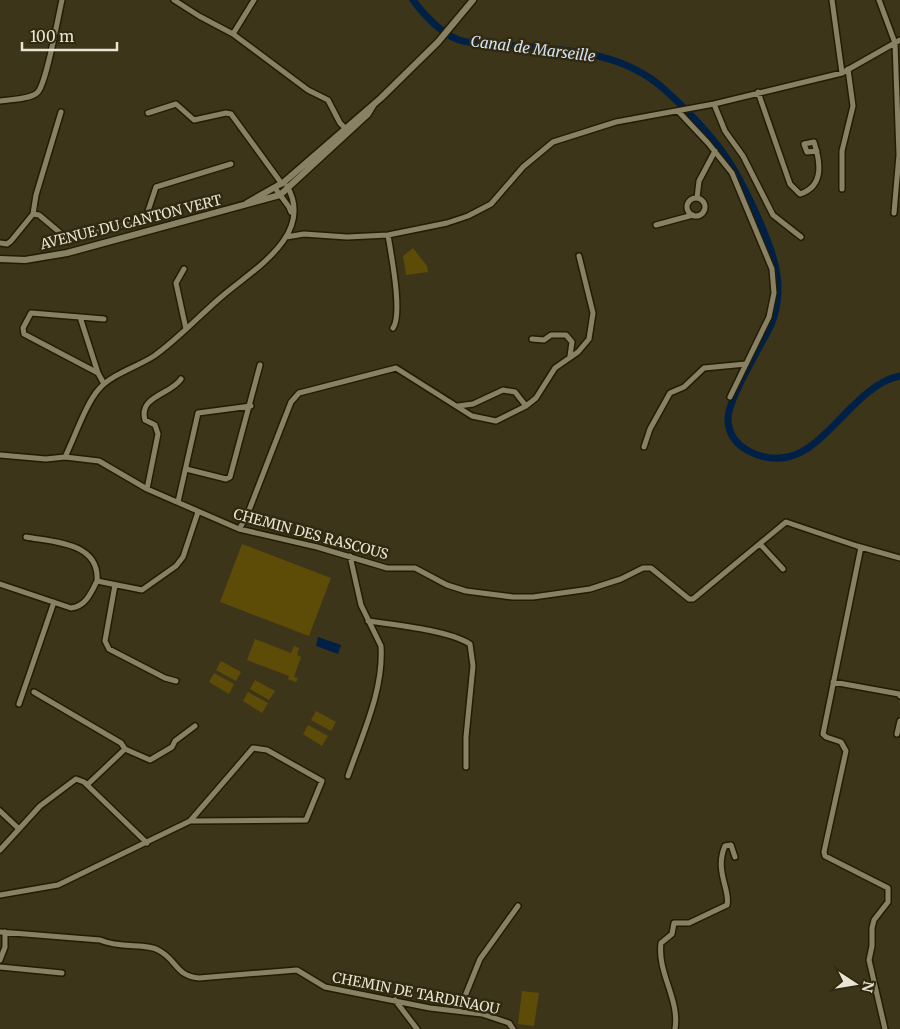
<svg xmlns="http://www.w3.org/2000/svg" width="900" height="1029" viewBox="0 0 900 1029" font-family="Merriweather,serif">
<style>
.green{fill:#5d4c07}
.water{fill:#002145}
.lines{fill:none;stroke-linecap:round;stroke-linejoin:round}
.canal{stroke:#002145;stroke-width:7}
.minor-casing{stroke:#231c03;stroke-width:8}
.tertiary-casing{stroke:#231c03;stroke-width:9}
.minor{stroke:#898164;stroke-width:5}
.tertiary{stroke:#898164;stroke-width:6}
.labels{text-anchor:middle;stroke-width:5;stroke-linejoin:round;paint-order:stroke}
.street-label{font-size:14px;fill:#e9e5d5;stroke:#322a10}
.water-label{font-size:15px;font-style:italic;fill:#d2e2f6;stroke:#322a10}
</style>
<rect width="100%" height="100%" fill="#3c351a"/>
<path class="green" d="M413,248l14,18 1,6 -22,3 -3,-19z
M242,544l89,34 -22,58 -89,-34z
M255,639l36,14 3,-7 5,2 -2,7 4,2 -7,20 4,1 -2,4 -8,-3 1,-3 -42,-16z
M221,661l20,11 -5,9 -20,-11z
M214,673l20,11 -5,10 -20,-12z
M255,680l20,11 -6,9 -19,-11z
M248,692l20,11 -6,10 -19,-12z
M316,711l20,11 -5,9 -20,-11z
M308,725l20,11 -6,10 -19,-12z
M522,991l17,2 -5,33 -16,-2z"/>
<path class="water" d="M318,637l23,8 -3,9 -22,-8z"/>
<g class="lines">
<path class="canal" d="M413,0c10,14 30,35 46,40 12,4 27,3 39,4 58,6 121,4 166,45 22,20 45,43 62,68 16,23 45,85 50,112 4,18 2,39 -5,56 -10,21 -44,75 -43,95 1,29 35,42 60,37 39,-8 69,-73 112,-81"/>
<defs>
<path id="minor" d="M174,0l25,16 34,18
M254,0l-21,34 75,56 20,10 12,23 7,7
M832,0l10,73
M879,0l16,43 4,112 -5,58
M758,92l32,92 10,10c25,-8 20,-33 14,-52l-10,2 3,8 10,-1
M0,101c9,-1 32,-2 38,-9 9,-11 20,-75 24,-92
M714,104l11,27 18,25 30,59 28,22
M678,111l30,32 24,30 40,96 2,24 -5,24 -39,80
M148,113l28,-9 18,16 32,-7 5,1 51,70
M275,188l14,19 2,5
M842,189v-38l11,-45 -5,-37
M697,198l2,-17 16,-30
M687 207a9 9 0 1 1 18 0a9 9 0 1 1-18 0Z
M33,214l6,1 25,21 8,3 70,-19 4,-3 10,-30 75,-23
M656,225l37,-10
M388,235c3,19 15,79 5,93
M286,237l18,-3 43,3 41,-2 59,-12 21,-7 23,-12 32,-37 30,-25 63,-20 98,-18 128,-31 58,-33
M0,243l7,1 4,-3 22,-27 3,-19 25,-83
M184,269l-8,14 10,46
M80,317l24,2
M532,339l12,1 7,-5h15l6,7 -2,14
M98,373l-74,-39 -1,-6 8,-15 49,4 18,56 6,11
M458,406l15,-2 30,-14 12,2 11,14
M644,447l6,-18 20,-36 14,-6 20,-19 42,-4
M0,455l46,4 19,-2 34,4 48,28 92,40 78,18 70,21h28l32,17 19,6 47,6h20l57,-8 31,-10 22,-11h8l38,31h4l93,-77 71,24 43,12
M65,457c9,-18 21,-54 34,-68 13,-15 38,-22 55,-33 24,-17 44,-39 66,-58 29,-26 96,-62 67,-112
M186,469l40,10 4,-2 30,-112
M147,489l11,-55 -3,-9 -10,-5c-7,-24 27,-26 36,-41
M178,502l20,-89 53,-7
M239,529l7,-11 45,-116 8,-9 97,-25 76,48 24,5 30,-15 10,-8 19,-30 23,-16 11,-13 4,-26 -14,-57
M26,537c27,5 74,5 71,44
M760,544l23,25
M861,547l-38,187 3,3 15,5 5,9 -22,101 1,4 63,32v14l-14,18 -2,8v18l-3,14 16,69
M0,584l71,24c15,-2 20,-15 26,-27l45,9 34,-24 7,-9 15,-45
M115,585l-10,56 4,8 56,29 11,3
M368,621c27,4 80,9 102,23l3,22 -7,71v30
M833,682l66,12 1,2
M34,692l87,51 4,6
M19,704l35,-102
M897,734l3,-13
M348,776c14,-41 36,-86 33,-130l-20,-41 -11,-49
M87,785l38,-36 25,11 22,-13 3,-6 20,-15
M0,811l19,18
M0,850l40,-44 36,-27 8,3 63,61
M0,895l58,-10 132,-64 63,-73 14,2 55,31 -16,39 -116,1
M0,932l100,8c20,9 46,3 58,10 19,9 17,26 41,28l98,-8 28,17 105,21 52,6 27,9 4,6
M0,960l5,-13v-15
M0,967l62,6
M395,1000l22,29
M459,1011l21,-52 38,-53
M675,1029c5,-30 -18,-56 -14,-86l11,-9 2,-11h15l38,-18c4,-14 -13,-34 -2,-59l6,-1 4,12"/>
<path id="tertiary" d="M247,203l37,-21 97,-84 57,-56 35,-42
M0,259l25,1 42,-7 213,-58 88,-81 6,-10"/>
</defs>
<use href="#minor" class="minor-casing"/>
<use href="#tertiary" class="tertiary-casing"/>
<use href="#minor" class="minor"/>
<use href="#tertiary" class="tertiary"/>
</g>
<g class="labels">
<g class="street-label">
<text transform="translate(131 222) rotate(-14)" y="5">AVENUE DU CANTON VERT</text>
<text transform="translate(311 534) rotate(15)" y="5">CHEMIN DES RASCOUS</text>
<text transform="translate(416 993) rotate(11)" y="5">CHEMIN DE TARDINAOU</text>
</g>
<g class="water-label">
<text transform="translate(533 49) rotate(7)" y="5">Canal de Marseille</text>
</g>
</g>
<g transform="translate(855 984) rotate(102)" stroke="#322a10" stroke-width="4" paint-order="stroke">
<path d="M0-4L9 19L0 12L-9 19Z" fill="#e9e5d5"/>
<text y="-8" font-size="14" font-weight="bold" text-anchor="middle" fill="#e9e5d5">N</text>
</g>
<path d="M22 42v8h95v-8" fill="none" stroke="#e9e5d5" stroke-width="2.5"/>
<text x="30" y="42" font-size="15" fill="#e9e5d5" stroke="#322a10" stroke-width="4" paint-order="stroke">100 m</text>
</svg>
